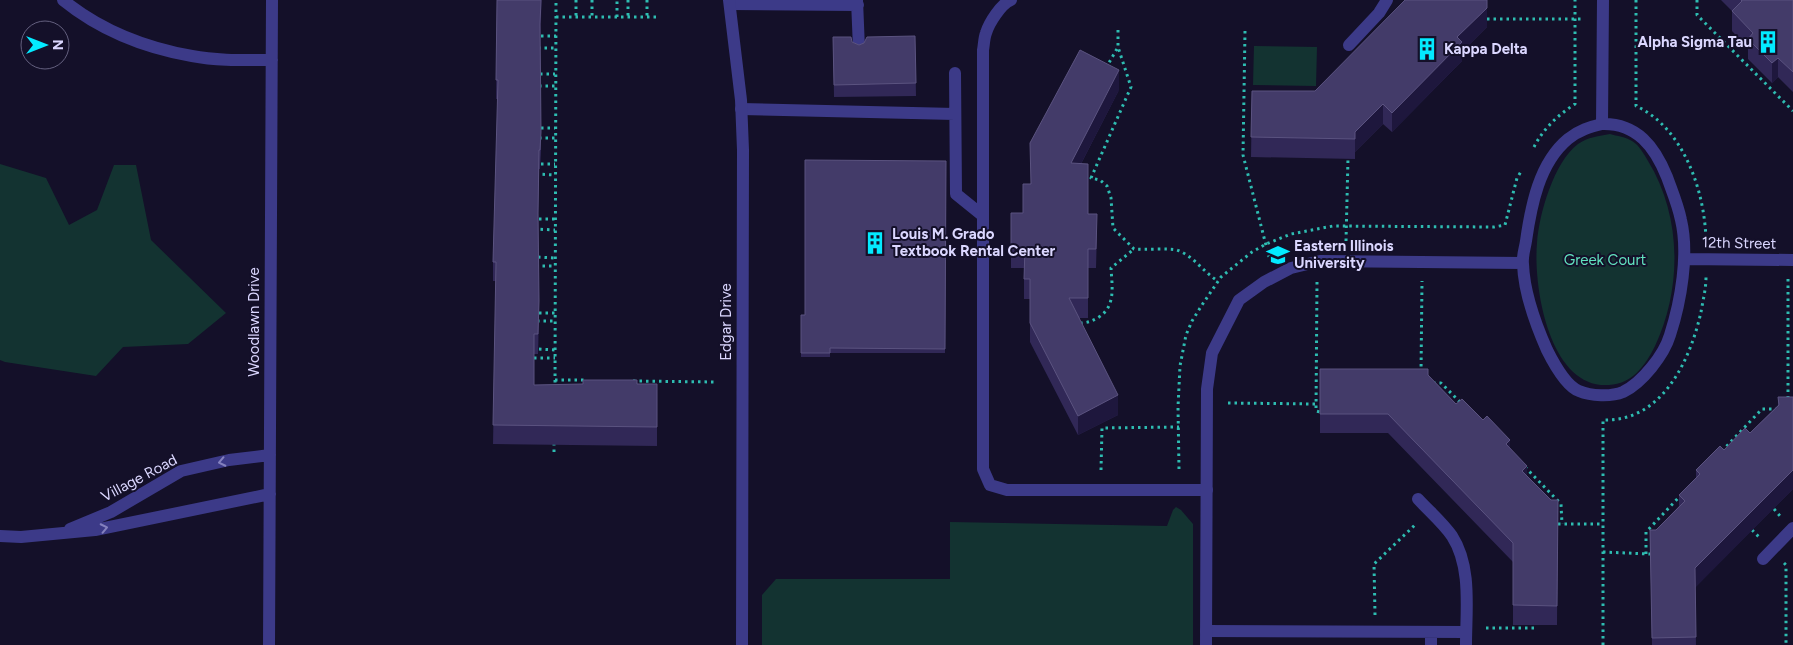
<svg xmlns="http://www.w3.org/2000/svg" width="1793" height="645" viewBox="0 0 1793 645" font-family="Figtree,sans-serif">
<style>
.green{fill:#133331}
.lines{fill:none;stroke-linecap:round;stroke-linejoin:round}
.path{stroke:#2ebcb1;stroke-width:3;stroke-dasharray:2.5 4;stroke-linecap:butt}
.service{stroke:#3c3a88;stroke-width:12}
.minor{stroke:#3c3a88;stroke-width:12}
.wall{fill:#312857}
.shaded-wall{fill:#1e173d}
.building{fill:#433b69;stroke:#5b5380}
.oneway{stroke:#8481be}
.labels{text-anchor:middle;stroke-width:4;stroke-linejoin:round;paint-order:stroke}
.poi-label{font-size:15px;font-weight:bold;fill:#dbd7ff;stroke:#141029;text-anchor:start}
.street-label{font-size:15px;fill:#dbd7ff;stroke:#141029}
.park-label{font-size:15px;fill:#61e2bf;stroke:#141029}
</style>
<rect width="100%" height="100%" fill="#141029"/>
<path class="green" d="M1254,46l63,1 -1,39 -63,-1z
M1610,134c7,2 16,3 22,7 7,4 12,13 16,20 34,55 34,128 7,185 -10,20 -23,38 -46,39 -60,4 -76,-99 -72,-142 2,-29 17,-81 41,-99 10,-7 21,-8 32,-10z
M0,164l46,14 23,47 28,-15 17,-45h22l15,75 75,73 -38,31 -65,3 -27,29 -91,-14 -5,-2z
M1176,507l5,3 12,14v121h-431v-50l14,-16h174v-57l217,4 6,-16z"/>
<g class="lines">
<path class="path" d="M576,0v17
M592,0v17
M628,0v17
M647,0v17
M1636,0v106c48,22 69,86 70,135
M1697,0v15l96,96
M556,17h103
M617,17v-17
M1487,19h97
M1118,30v17l13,40 -40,91 9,2 7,6 4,12 2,30 21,21c10,1 36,-1 43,1 17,6 26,22 41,31
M1245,31l-2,124 26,102
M541,36h15
M538,48h17
M1106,68l12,-21
M540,74h15
M539,86h16
M541,128h14
M539,138h16
M1534,147c9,-18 24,-32 41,-43v-104
M541,164h14
M536,174l19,1
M539,219h16
M534,229l21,1
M1346,241l2,-83
M538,257l17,1
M536,266h19
M1788,279v122
M1317,282l-1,129 4,1
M539,313h16
M537,321h18
M1080,323c7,0 13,-2 19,-6 17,-11 13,-31 12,-49l23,-19
M539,349l16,1
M534,358h21
M1421,373l1,-92
M555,380h32
M633,381l82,1
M1433,383h8l20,20
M555,389l1,-389
M1228,403l88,1
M554,443v12
M1722,451l40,-42h16
M1525,467l36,37 1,20
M1179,469l-1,-62 2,-41 6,-31 6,-14 10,-16 19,-28 31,-25 14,-8 25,-10 42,-8 161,1 11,-2 12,-47 5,-8
M1101,470l1,-42 77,-1
M1774,509l6,7
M1558,524h45
M1752,530l7,7
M1603,552l47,2
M1646,554v-22l36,-38
M1784,563l2,2v80
M1375,615l-1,-51 42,-40
M1486,628h48v-3
M1603,645v-225c59,2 87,-59 98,-108 2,-12 5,-23 5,-35"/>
<path class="service" d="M857,0l2,49
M1011,0c-10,4 -22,23 -25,33 -2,5 -2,12 -3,17v419l7,16 17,5h200
M730,4l128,1
M1349,45l30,-32 8,-13
M955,73l1,121 26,21
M741,109l214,5
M1418,499c11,12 25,24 34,37 20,31 14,74 14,109
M1763,559l30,-31
M1206,631l260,1
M1431,645v-13"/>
<path class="minor" d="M63,0c37,30 83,48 129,56 26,5 54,4 80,4
M729,0l12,100 2,50 -1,495
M1602,124c35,-1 53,23 65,53 5,14 11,28 14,43 8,34 0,81 -11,115 -6,20 -28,48 -47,57 -12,5 -32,4 -44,-1 -13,-5 -26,-29 -32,-41 -12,-27 -23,-57 -24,-86 -1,-8 2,-16 3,-23 5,-35 13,-78 42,-102 11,-9 22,-12 34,-15z
M1602,124l1,-124
M1684,259l109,1
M70,529l41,-17 70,-41 48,-11 41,-5
M0,536l21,1 74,-7 175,-36
M269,645l3,-645
M1206,645l1,-256 5,-36 27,-53 25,-18 27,-14 29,-7 202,2"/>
</g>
<path class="wall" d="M497,0l43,40 1,111 -1,18h-1l-1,52 1,100 -1,33h-4v31l123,-1v62l-164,-2 3,-163h-3v-19l5,-163h-2z
M1487,0v27l-25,25v9l-70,71 -9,-8 -28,28v7l-104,-2 1,-66h63z
M1721,0h72v92l-15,-15 -6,6 -24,-24v-11l-16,-17v-20z
M915,36l1,60 -82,1 -1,-60 19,5 7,3z
M1119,90l-38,74 7,50 9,19 -1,35h-8v50h-9l39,97 -40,20 -48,-93v-43h-6v-31h-13v-19l12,-36 7,-29z
M946,161l-1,192h-115v4h-29v-42h4z
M1320,369l108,6 28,29 54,44 17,28 24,24h7l-1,125h-44v-63l-125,-129h-68z
M1778,397h15v92l-98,98 1,58h-44l-2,-115h6l23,-24v-11l17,-17v-8l28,-20 26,-17 28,-28z"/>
<path class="shaded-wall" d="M541,0h1l-2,44v-20z
M1487,0v27l-25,25v9l-70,71v-19l65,-76z
M1778,58v19l-6,6v-20z
M1119,70v20l-48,93v-20z
M1383,104v20l-28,28v-20z
M539,301v20l-1,33v-20z
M1118,395v20l-40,20v-19z
M1510,440v20l-4,-16z
M1527,466v19l-5,-14z
M1793,470v19l-98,99v-20z"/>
<path class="building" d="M497,0h44l-1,24 1,108 -1,18h-1l-1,63 1,88 -1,33h-4v51l49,-1v-4h54v4h20v43l-164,-2 3,-163h-3l5,-182h-2z
M1405,0h82v8l-30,29 5,5 -70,71 -9,-9 -28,28v7l-104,-2 1,-46h63z
M1741,0h52v72l-15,-14 -6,5 -24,-24 5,-6 -21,-22 10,-10z
M915,36l1,47 -82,2 -1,-48h18l1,5 7,3 5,-2 3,-6z
M1080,50l39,20 -48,93 17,1v50h9l-1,35h-8v49h-19l49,97 -40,21 -48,-93v-44h-6l1,-31 -14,1v-36h12v-29h8l-1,-41z
M805,160l141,1 -1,188 -115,-1v5h-29v-38h4z
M1320,369h108v6l28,29 6,-5 21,21 4,-4 23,24 -4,4 21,22 -5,5 29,29h7l-1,106 -44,-1v-62l-125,-129h-68z
M1778,397h15v73l-98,98 1,69 -44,1 -2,-108h6l29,-29 -6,-6 21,-21 -4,-4 24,-24 4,4 21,-22 5,5 29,-28z"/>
<defs><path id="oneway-chevron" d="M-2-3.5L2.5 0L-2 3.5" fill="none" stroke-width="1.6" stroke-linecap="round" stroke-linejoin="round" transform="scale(1.25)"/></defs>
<g class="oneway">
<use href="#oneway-chevron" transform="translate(222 462) rotate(168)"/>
<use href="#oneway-chevron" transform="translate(104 528) rotate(-12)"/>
</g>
<defs>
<symbol id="building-bare" viewBox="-9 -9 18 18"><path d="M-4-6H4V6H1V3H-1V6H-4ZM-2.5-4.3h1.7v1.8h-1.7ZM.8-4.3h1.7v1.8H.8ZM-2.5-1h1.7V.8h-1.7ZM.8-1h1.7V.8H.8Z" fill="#03eaff" stroke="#141029" stroke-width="2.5" paint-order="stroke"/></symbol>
<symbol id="university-bare" viewBox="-9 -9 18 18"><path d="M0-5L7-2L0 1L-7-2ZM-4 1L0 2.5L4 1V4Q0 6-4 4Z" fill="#03eaff" stroke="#141029" stroke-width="2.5" paint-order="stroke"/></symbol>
</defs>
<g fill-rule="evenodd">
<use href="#building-bare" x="1752" y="26" width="32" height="32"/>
<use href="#building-bare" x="1411" y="33" width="32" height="32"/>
<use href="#building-bare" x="859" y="227" width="32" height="32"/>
<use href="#university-bare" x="1262" y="239" width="32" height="32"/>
</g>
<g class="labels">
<g class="poi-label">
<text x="1752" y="47" text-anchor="end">Alpha Sigma Tau</text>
<text x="1444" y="54">Kappa Delta</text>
<text x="892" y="239">Louis M. Grado<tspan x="892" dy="17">Textbook Rental Center</tspan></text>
<text x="1294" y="251">Eastern Illinois<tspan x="1294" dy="17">University</tspan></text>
</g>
<g class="street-label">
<text transform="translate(1739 243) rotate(1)" y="5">12th Street</text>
<text transform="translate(254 322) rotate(-90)" y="5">Woodlawn Drive</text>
<text transform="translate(726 322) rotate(-90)" y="5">Edgar Drive</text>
<text transform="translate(139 478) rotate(-28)" y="5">Village Road</text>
</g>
<g class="park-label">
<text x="1605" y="265">Greek Court</text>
</g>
</g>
<g transform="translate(45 45) rotate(90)"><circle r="24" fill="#141029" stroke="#64607f"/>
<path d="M0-4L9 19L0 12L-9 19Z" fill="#03eaff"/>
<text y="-8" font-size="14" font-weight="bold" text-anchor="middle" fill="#dbd7ff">N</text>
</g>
</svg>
